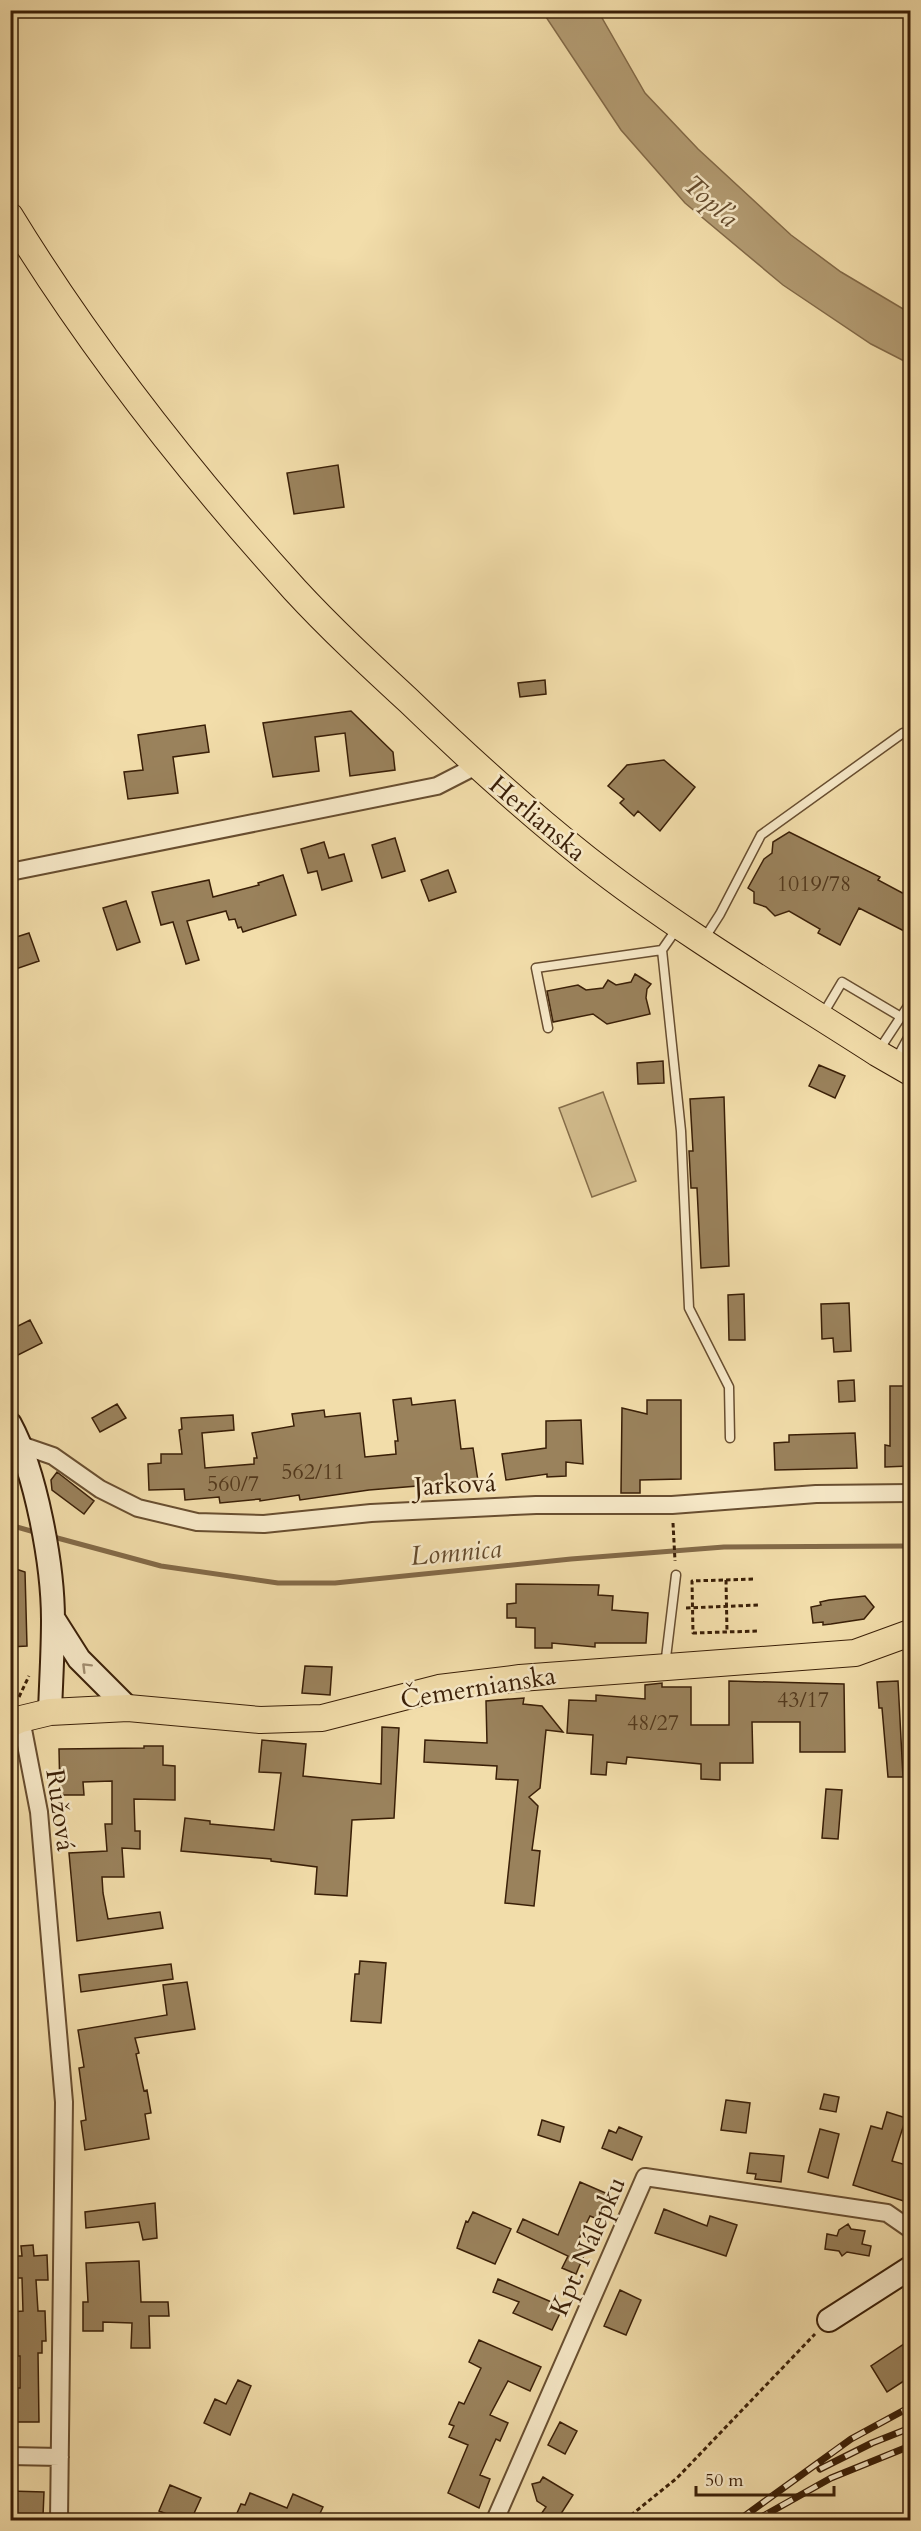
<svg xmlns="http://www.w3.org/2000/svg" width="921" height="2531" viewBox="0 0 921 2531" font-family="Cardo,serif">
<style>
.green{fill:#d3bd8e;stroke:#866e4a;stroke-width:1.5}
.water{fill:#b39c73;stroke:#836a48;stroke-width:1.5}
.lines{fill:none;stroke-linecap:round;stroke-linejoin:round}
.stream{stroke:#836a48;stroke-width:5}
.building{fill:#9a825c;stroke:#3a1f07;stroke-width:1.5}
.lane-casing{stroke:#684e30;stroke-width:11}
.street-casing{stroke:#684e30;stroke-width:20}
.secondary-casing{stroke:#3a1f07;stroke-width:26}
.primary-casing{stroke:#3a1f07;stroke-width:28}
.path{stroke:#3a1f07;stroke-width:3;stroke-dasharray:4.5 3;stroke-linecap:butt}
.lane{stroke:#f7e9c8;stroke-width:8}
.street{stroke:#f7e9c8;stroke-width:16}
.secondary{stroke:#f7e9c8;stroke-width:22}
.primary{stroke:#f2ddaa;stroke-width:26}
.rail-casing{stroke:#3a1f07;stroke-width:7}
.rail{stroke:#f7e9c8;stroke-width:4.5;stroke-dasharray:14;stroke-linecap:butt}
.oneway{stroke:#a28e71}
.labels{text-anchor:middle;stroke-width:5;stroke-linejoin:round;paint-order:stroke}
.number-label{font-size:22px;fill:#52381c}
.street-label{font-size:26px;fill:#3a1f07;stroke:#f7e9c8}
.water-label{font-size:27px;font-style:italic;fill:#644b2d;stroke:#f7e9c8}
</style>
<rect width="100%" height="100%" fill="#f2ddaa"/>
<filter id="stains"><feTurbulence type="fractalNoise" baseFrequency=".00333" numOctaves="4"/><feColorMatrix values="0 0 0 0 .2 0 0 0 0 .09 0 0 0 0 .02 0 0 0 .5 -.17"/></filter>
<radialGradient id="worn" r=".72"><stop offset=".6" stop-color="#630" stop-opacity="0"/><stop offset="1" stop-color="#630" stop-opacity=".3"/></radialGradient>
<path class="green" d="M603,1092l33,89 -44,16 -33,-89z"/>
<path class="water" d="M542,11h56l47,82 53,56 93,86 50,37 69,41v51l-39,-20 -88,-59 -98,-82 -64,-73z"/>
<g class="lines">
<path class="stream" d="M10,1525l28,8
M50,1536l111,30 117,17h57l236,-24 153,-12 186,-1"/>
</g>
<path class="building" d="M338,465l6,42 -50,7 -7,-41z
M545,680l1,14 -26,3 -2,-14z
M351,711l42,41 2,18 -45,6 -5,-43 -30,4 4,34 -46,6 -10,-54z
M205,725l4,27 -36,5 5,36 -50,6 -4,-27 19,-2 -5,-35z
M664,760l31,27 -35,44 -22,-20 -4,5 -14,-13 4,-4 -16,-13 19,-21z
M789,832l91,45 -2,3 32,17v37l-51,-26 -19,37 -22,-12 2,-4 -31,-18 -14,5 -9,-9 -12,-4v-11l-6,-4 16,-29 8,-6 1,-11z
M395,838l10,33 -23,7 -10,-33z
M324,842l5,16 15,-4 8,27 -30,9 -5,-19 -9,2 -7,-24z
M448,870l8,22 -27,9 -8,-21z
M283,875l13,40 -53,17 -2,-5 -3,1 -3,-9 -6,1 -3,-9 -39,10 12,39 -13,4 -13,-42 -12,3 -9,-33 57,-12 4,17 46,-12 -1,-2z
M126,901l14,41 -23,8 -14,-42z
M29,933l10,28 -29,10v-32z
M635,974l16,10 -4,5 -1,9 4,16 -43,10 -14,-10 -40,8 -6,-31 31,-6 8,5 17,-2 5,-8 8,5 15,-3z
M663,1061l1,22 -26,1 -1,-21z
M819,1065l26,11 -10,22 -26,-12z
M724,1097l5,169 -28,2 -4,-80h-6l-2,-37h4l-3,-52z
M744,1294l1,46h-16l-1,-45z
M849,1303l2,48 -17,1 -1,-14 -11,1 -1,-35z
M30,1320l12,23 -32,16v-29z
M854,1380l1,21 -16,1 -1,-21z
M890,1386h20l-1,80 -24,1v-22l5,1z
M411,1398l1,7 43,-5 6,49 12,-1 5,33 -109,9 -69,10 -1,-5 -39,6v-2l-40,4 -1,-6 -34,3 -1,-11 -35,1 -1,-26 13,-1v-9h21l-3,-24 3,-1 -1,-11 52,-3 1,15 -32,3 3,35 49,-4v-6h3l-5,-25 42,-7 -2,-12 32,-4 1,7 35,-4 5,44 31,-3 -1,-13h3l-5,-41z
M647,1400h34v79l-41,1v13h-19l1,-85 25,6z
M117,1404l9,14 -26,14 -8,-14z
M581,1420l2,44 -17,-2v14l-19,1v-3l-41,6 -4,-26 44,-6v-27z
M855,1433l2,35 -82,2 -1,-27 15,-1v-7z
M57,1472l37,29 -10,13 -32,-24 -1,-10z
M10,1567l15,5 2,74 -17,1z
M516,1584l83,1 -1,10 15,1 -1,14 36,3 -2,30h-51v4l-43,-4v5h-17v-20l-19,-1v-9h-9v-14l9,-1z
M865,1596l9,11 -10,12 -33,5 -8,1v-3l-10,1 -2,-16 10,-2 -1,-3 9,-2z
M305,1666l27,1 -2,28 -28,-2z
M729,1681l115,3 1,68h-45v-30h-48l1,41h-33v17l-19,-1v-15l-74,-7 -1,7 -19,-2 -1,13 -15,-1 2,-39 -26,-2 2,-33 27,1v-6l49,4v-14l17,-2v4h29v38h38z
M898,1681l5,96h-15l-6,-69h-3l-2,-26z
M524,1698l-1,6 19,2 21,26 -17,-2 -6,58 -11,9 9,9 -6,44 8,1 -6,55 -29,-3 13,-123 -22,-1 1,-13 -73,-4 1,-22 62,3 -1,-42z
M382,1727l17,1 -5,90 -42,2 -5,76 -32,-2 2,-27 -46,-6v-2l-90,-8 4,-33 25,3v3l64,6 7,-57 -22,-1 3,-32 44,4 -3,32 78,8z
M144,1746h19v19l12,1v34l-41,-1 1,32h5v18l-18,-1 2,29h-22l1,16 5,26 52,-7 3,16 -86,13 -8,-88 38,-2 -2,-27h7v-43l-29,1 1,13h-24l-1,-46 85,-1z
M826,1789l16,1 -4,49 -16,-1z
M360,1961l26,2 -5,60 -30,-2 4,-47h4z
M171,1964l2,15 -92,13 -2,-17z
M187,1982l8,47 -60,9 4,15 -3,1 8,37 3,-1 4,23 -6,1 4,25 -64,11 -4,-29 5,-1 -7,-52 5,-1 -6,-37 89,-15 -4,-30z
M824,2094l15,3 -3,15 -16,-3z
M726,2100l24,3 -4,30 -25,-3z
M887,2112l19,6 -14,43 18,5v37l-57,-18 18,-59 11,3z
M542,2120l22,7 -4,15 -22,-7z
M619,2127l23,10 -10,23 -30,-12 7,-18 7,3z
M820,2129l19,5 -11,44 -20,-6z
M750,2153l34,3 -3,26 -26,-3 1,-5 -9,-1z
M580,2182l30,13 -10,25 -10,-4 -13,27 10,5 -11,26 -14,-6 6,-12 -51,-24 6,-13 35,16z
M155,2203l2,35 -14,2 -4,-18 -53,6 -1,-16z
M664,2209l43,17 3,-10 27,9 -11,31 -71,-23z
M473,2212l38,17 -16,35 -38,-16 9,-27 2,1z
M848,2224l3,5 14,2 -3,13 9,2 -2,10 -22,-4 -5,4 -3,-5 -14,-2 2,-15 10,2 2,-6z
M33,2245l1,11 13,-1 1,25h-12l2,31h7l1,30h-4v12h-4l1,69h-29v-34h10v-32h-4v-21h-6v-23l13,-1 -1,-33h-12v-22h12l-1,-10z
M139,2261l2,41h27l1,14h-20l1,32h-19l1,-25 -29,-1v9h-20v-29h5l-2,-39z
M498,2279l65,28 -11,23 -39,-17 6,-11 -26,-10z
M620,2290l21,10 -15,35 -22,-9z
M479,2340l62,27 -11,24 -22,-10 -18,34 18,8 -8,18 -4,-2 -16,36 10,4 -11,29 -31,-15 20,-48 -19,-8 5,-11 -5,-2 10,-22 5,2 17,-36 -12,-6z
M910,2340v37l-23,15 -16,-26z
M238,2380l13,6 -21,49 -26,-12 11,-24 11,5z
M560,2422l17,9 -12,23 -17,-9z
M543,2477l30,18 -16,25h-20l9,-13 -9,-6 -5,-17 8,-2z
M170,2485l31,13 -10,22h-9l-23,-9z
M10,2491l34,1 -1,24h-33z
M250,2493l37,15 6,-14 30,13 -6,13h-83l7,-16 4,1z"/>
<g class="lines">
<defs>
<path id="lane" d="M678,927l-16,23 19,181 8,177 40,79 1,51
M704,939l16,-25 41,-79 142,-102
M823,1014l19,-32 59,35
M548,1028l-12,-60 126,-18
M879,1050l31,-47
M896,1060l14,-26
M665,1666l11,-91"/>
<path id="street" d="M10,872l427,-86 39,-20
M21,1445l32,11 47,33 38,19 59,14 67,2 107,-11 165,-8h136l144,-11 94,-1
M21,1719l18,93 25,290 -5,418
M10,2456l50,1
M495,2520l150,-343 242,36 23,16"/>
<path id="secondary" d="M10,1424c26,48 43,141 43,196 0,31 -2,61 -3,92
M53,1618l26,41 49,49
M829,2320l81,-52"/>
<path id="primary" d="M10,216c82,134 180,258 285,374 36,39 75,75 114,111 57,55 116,109 178,158 92,72 192,131 290,194l33,19
M10,1724l11,-5 29,-7 78,-4 132,12 62,-2 117,-30 81,-10 335,-25 55,-20"/>
</defs>
<use href="#lane" class="lane-casing"/>
<use href="#street" class="street-casing"/>
<use href="#secondary" class="secondary-casing"/>
<use href="#primary" class="primary-casing"/>
<path class="path" d="M673,1523l2,38
M753,1579l-61,2 1,52 65,-2
M726,1580l1,52
M686,1608l72,-3
M19,1697l10,-21
M908,2294l-1,3 3,6
M625,2520l52,-42 138,-144"/>
<use href="#lane" class="lane"/>
<use href="#street" class="street"/>
<use href="#secondary" class="secondary"/>
<use href="#primary" class="primary"/>
<defs>
<path id="rail" d="M820,2469l52,-26 38,-15
M739,2520l112,-81 59,-32
M756,2520l75,-42 79,-32"/>
</defs>
<use href="#rail" class="rail-casing"/>
<use href="#rail" class="rail"/>
</g>
<defs><path id="oneway-chevron" d="M-2-3.5L2.5 0L-2 3.5" fill="none" stroke-width="1.6" stroke-linecap="round" stroke-linejoin="round" transform="scale(1.5)"/></defs>
<use class="oneway" href="#oneway-chevron" transform="translate(86 1667) rotate(-135)"/>
<g class="labels">
<g class="number-label">
<text x="814" y="891">1019/78</text>
<text x="313" y="1479">562/11</text>
<text x="233" y="1491">560/7</text>
<text x="803" y="1707">43/17</text>
<text x="653" y="1730">48/27</text>
</g>
<g class="street-label">
<text transform="translate(538 818) rotate(40)" y="9">Herlianska</text>
<text transform="translate(455 1484) rotate(-3)" y="9">Jarková</text>
<text transform="translate(478 1687) rotate(-9)" y="9">Čemernianska</text>
<text transform="translate(61 1810) rotate(82)" y="9">Ružová</text>
<text transform="translate(587 2246) rotate(-66)" y="9">Kpt. Nálepku</text>
</g>
<g class="water-label">
<text transform="translate(711 201) rotate(42)" y="9">Topľa</text>
<text transform="translate(456 1552) rotate(-5)" y="9">Lomnica</text>
</g>
</g>
<rect width="921" height="2531" fill="none" stroke="#f2ddaa" stroke-width="36"/>
<rect x="12" y="12" width="897" height="2507" fill="none" stroke="#3a1f07" stroke-width="3"/>
<rect x="18" y="18" width="885" height="2495" fill="none" stroke="#3a1f07" stroke-width="1.5"/>
<path d="M696 2486v9h138v-9" fill="none" stroke="#3a1f07" stroke-width="3"/>
<text x="705" y="2486" font-size="18" fill="#3a1f07" stroke="#f7e9c8" stroke-width="4.5" paint-order="stroke">50 m</text>
<rect width="100%" height="100%" filter="url(#stains)"/>
<rect width="100%" height="100%" fill="url(#worn)"/>
</svg>
